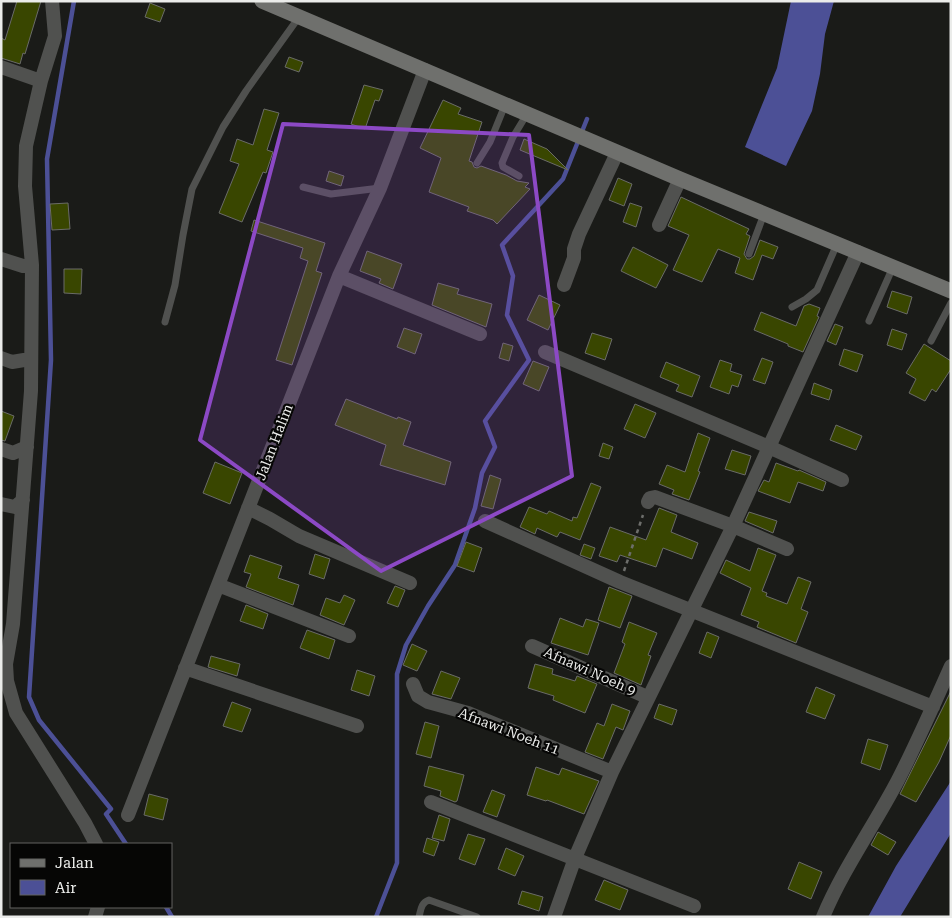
<svg xmlns="http://www.w3.org/2000/svg" width="952" height="918" viewBox="0 0 952 918" font-family="'Roboto Serif',serif">
<style>
.water{fill:#4c5096}
.lines{fill:none;stroke-linecap:round;stroke-linejoin:round}
.stream{stroke:#4c5096;stroke-width:4.5}
.building{fill:#394600;stroke:#6a6b68}
.path{stroke:#6d6e6b;stroke-width:2.5;stroke-dasharray:4 4;stroke-linecap:butt}
.service{stroke:#50514f;stroke-width:7}
.minor{stroke:#50514f;stroke-width:14}
.secondary{stroke:#6f706d;stroke-width:15}
.marked{fill:#8c49c5;fill-opacity:0.2;stroke:#8c49c5;stroke-width:4;stroke-linejoin:round}
.labels{text-anchor:middle;stroke-width:4.5;stroke-linejoin:round;paint-order:stroke}
.street-label{font-size:14px;fill:#ebecea;stroke:#060605}
</style>
<rect width="100%" height="100%" fill="#1a1b18"/>
<path class="water" d="M791,1h43l-9,33 -5,40 -8,37 -26,55 -41,-19 32,-79z
M951,781v52l-51,84h-32l28,-51z"/>
<g class="lines">
<path class="stream" d="M74,1l-27,158 4,201 -22,337 10,23 72,89 -5,5 20,30
M166,907l6,10
M376,917l21,-54v-189l9,-29 22,-39 27,-41 20,-57 7,-35 13,-26 -10,-26 44,-61 -22,-45 6,-39 -11,-31 61,-66 24,-60"/>
</g>
<path class="building" d="M17,1h24l-16,53 -2,-1 -3,11 -19,-6v-20l4,2z
M150,3l15,6 -5,13 -15,-5z
M289,57l14,5 -4,10 -14,-5z
M364,85l19,5 -4,11 -4,-1 -10,29 -14,-5z
M443,100l18,8 -3,6 24,8 -13,39 3,1 2,5 3,1 4,-2 25,9 11,6 12,2 -4,4 5,2 -33,35 -4,-4 -26,-9 2,-4 -40,-15 12,-34 -21,-10z
M264,109l15,4 -12,37 6,2 -7,21 -3,-1 -21,50 -23,-9 20,-49 -9,-3 7,-22 16,6z
M524,139l23,10 21,21 -48,-20z
M329,171l15,5 -3,10 -15,-5z
M618,178l14,6 -8,22 -15,-6z
M681,197l68,32 -3,5 4,2 -6,18 3,5h3l4,-3 6,-16 18,7 -5,12 -11,-4 -9,25 -18,-7 5,-15 -22,-9 -16,33 -29,-12 16,-35 -21,-9z
M68,203l2,26 -18,1 -2,-26z
M630,203l12,4 -6,20 -13,-5z
M254,220l71,23 -9,28 6,2 -30,92 -16,-5 32,-99 -8,-3 3,-10 -52,-17z
M633,247l35,18 -12,23 -35,-17z
M367,251l35,13 -9,25 -14,-6 2,-4 -21,-8z
M64,269h18l-1,25 -17,-1z
M438,283l21,6 -2,5 35,10 -6,23 -54,-22z
M892,291l20,6 -5,17 -20,-7z
M539,295l21,10 -12,25 -21,-10z
M809,304l11,4 -3,8 2,1 -16,35 -15,-6v-2l-34,-14 7,-18 35,14 8,-20z
M835,324l8,3 -7,18 -9,-4z
M404,328l18,6 -7,20 -18,-7z
M892,329l15,5 -5,16 -15,-5z
M592,333l20,6 -7,21 -20,-7z
M503,343l10,3 -4,15 -10,-3z
M924,344l27,17v8l-15,23 -4,-3 -7,12 -16,-8 7,-14 -10,-6z
M844,349l19,6 -6,17 -18,-7z
M762,358l11,4 -8,22 -12,-4z
M720,360l12,4 -2,7 12,4 -4,12 -6,-2 -3,9 -19,-7z
M533,361l16,6 -10,24 -16,-7z
M666,362l34,14 -8,21 -16,-6 3,-6 -19,-8z
M814,383l18,7 -3,10 -18,-6z
M346,399l51,20 1,-2 13,5 -8,23 48,17 -6,23 -65,-20 6,-20 -51,-20z
M635,404l21,9 -11,25 -21,-9z
M1,411l13,5 -9,25 -4,-1z
M836,425l26,11 -6,14 -26,-10z
M698,433l12,5 -12,33 2,1 -11,28 -17,-6 2,-4 -15,-6 8,-19 18,7z
M603,443l10,4 -4,12 -10,-3z
M732,450l19,6 -6,19 -20,-6z
M215,462l27,11 -12,31 -27,-11z
M776,463l22,8 1,-1 27,12 -3,9 -25,-9 -8,21 -32,-12 6,-11 5,2z
M490,475l11,4 -8,30 -12,-3z
M591,483l10,4 -21,53 -20,-8 -3,5 -20,-9 -2,6 -15,-7 9,-20 18,7 2,-3 23,10 1,-4 4,1z
M659,508l18,7 -6,17 27,11 -6,16 -29,-11 -7,19 -36,-12 -3,7 -18,-6 11,-29 36,13z
M749,512l28,9 -4,12 -28,-12z
M466,542l16,6 -8,24 -17,-6z
M584,544l11,4 -4,11 -11,-4z
M758,548l18,7 -14,36 5,2 -1,3 21,8 11,-27 13,5 -10,27 7,3 -12,31 -39,-16 2,-5 -18,-7 10,-27 -31,-15 6,-13 24,11z
M315,554l15,5 -6,20 -15,-5z
M250,555l32,11 -4,12 21,7 -6,20 -47,-18 5,-13 -7,-2z
M395,586l10,4 -7,17 -11,-4z
M609,587l23,9 -12,32 -22,-8z
M344,595l11,5 -11,25 -24,-10 6,-17 14,5z
M246,605l22,9 -5,15 -23,-8z
M560,618l23,9 3,-8 13,4 -11,32 -37,-12z
M629,622l28,11 -9,22 3,1 -10,29 -27,-12 11,-29 -3,-2z
M307,630l28,10 -6,19 -29,-11z
M707,632l12,5 -8,21 -12,-5z
M412,644l15,7 -10,20 -14,-6z
M211,656l29,8 -3,12 -29,-9z
M535,664l18,5 -1,5 23,7 2,-5 20,8 -12,29 -32,-13 1,-4 -26,-8z
M357,670l18,6 -6,20 -18,-6z
M441,671l19,7 -9,21 -19,-5z
M816,687l19,8 -10,24 -19,-7z
M951,691v44l-12,27 -23,40 -16,-8z
M232,702l19,7 -9,23 -19,-6z
M612,704l18,7 -7,19 -7,-3 -13,32 -18,-7 12,-29 7,3z
M659,704l18,6 -5,15 -18,-7z
M425,722l14,4 -8,32 -15,-4z
M868,739l20,6 -8,25 -19,-7z
M429,766l35,9 -7,26 -2,1 -15,-6 1,-5 -17,-5z
M536,767l23,8 3,-7 37,13 -15,33 -37,-14 -1,1 -19,-6z
M492,790l13,5 -8,22 -14,-5z
M149,794l19,5 -5,21 -19,-5z
M439,815l11,4 -6,22 -12,-3z
M878,832l18,10 -8,13 -17,-10z
M468,834l17,5 -10,26 -16,-6z
M427,838l12,4 -5,14 -11,-4z
M506,848l18,8 -9,20 -17,-7z
M799,862l23,10 -11,27 -23,-10z
M604,880l24,10 -8,20 -25,-10z
M522,891l21,6 -4,14 -21,-7z"/>
<g class="lines">
<path class="path" d="M624,571l19,-56"/>
<path class="service" d="M477,163l13,-21 15,-37
M519,176l-16,-9 -1,-4 11,-26 14,-23
M303,187l28,7 49,-6
M749,254l15,-40
M792,307l14,-8 11,-9 20,-46
M869,321l24,-54
M165,322l10,-37 8,-50 9,-46 31,-62 23,-36 53,-74
M931,341l20,-38
M419,917c2,-8 2,-14 10,-17l48,17"/>
<path class="minor" d="M52,1l3,35 -14,45 -15,65 -1,40 7,79 -1,126 -18,233 -7,40 1,17 9,32 69,110 11,21
M1,67l40,14
M659,225l21,-46
M1,259l22,7 9,-1
M339,276l141,58
M564,285l10,-27v-9l5,-15 38,-81
M545,352l224,95 73,33
M1,358l11,4 18,-3
M1,449l12,4 14,-6
M648,502l2,-4 5,-1 78,29 54,23
M1,504l14,3 8,-7
M248,508l22,11 29,17 111,47
M485,521l135,61 313,125
M218,585l131,51
M532,646l115,51
M185,668l172,58
M413,684l5,12 10,6 40,11 144,59
M431,802l263,104
M128,815l211,-539 41,-88 45,-118
M95,917l3,-10
M554,917l21,-59 37,-86 121,-246 125,-274
M823,917c20,-48 51,-91 75,-137 19,-37 36,-76 53,-114"/>
<path class="secondary" d="M262,1l418,178 271,112"/>
</g>
<path class="marked" d="M283,124l246,11 43,341 -191,95 -181,-131z"/>
<g class="labels">
<g class="street-label">
<text transform="translate(274 442) rotate(-69)" y="5">Jalan Halim</text>
<text transform="translate(590 671) rotate(24)" y="5">Afnawi Noeh 9</text>
<text transform="translate(509 731) rotate(21)" y="5">Afnawi Noeh 11</text>
</g>
</g>
<rect width="952" height="918" fill="none" stroke="#ebecea" stroke-width="5"/>
<rect x="10" y="843" width="162" height="65" fill="#060605" stroke="#626261"/>
<rect x="20" y="859" width="25" height="8" fill="#6f706d" stroke="#626261"/>
<text x="55" y="868" font-size="15" fill="#ebecea">Jalan</text>
<rect x="20" y="880" width="25" height="15" fill="#4c5096" stroke="#626261"/>
<text x="55" y="893" font-size="15" fill="#ebecea">Air</text>
</svg>
